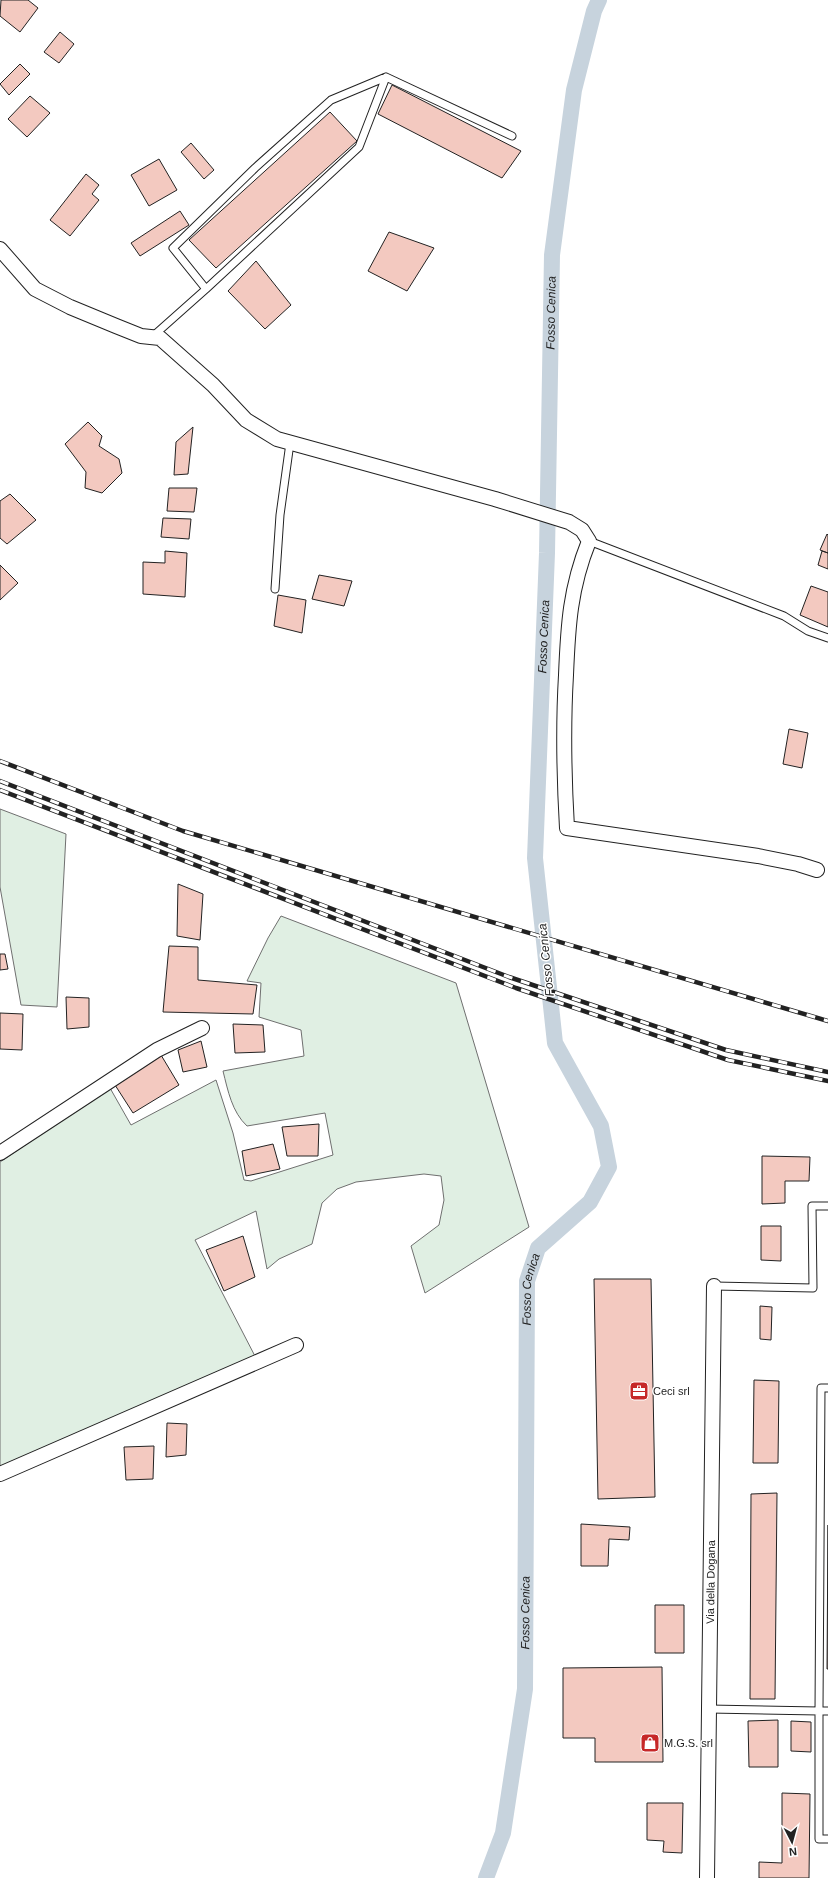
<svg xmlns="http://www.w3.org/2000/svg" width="828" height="1878" viewBox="0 0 828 1878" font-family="Helvetica,sans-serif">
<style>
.green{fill:#e0efe3;stroke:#6f6f6f}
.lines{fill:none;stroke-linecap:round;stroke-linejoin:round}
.canal{stroke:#c7d3dd;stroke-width:16}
.building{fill:#f3c9c0;stroke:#222}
.service-casing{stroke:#222;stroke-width:9}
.minor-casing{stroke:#222;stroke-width:16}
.service{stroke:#fff;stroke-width:7}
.minor{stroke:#fff;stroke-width:14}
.rail-casing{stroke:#222;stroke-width:4.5}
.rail{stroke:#fff;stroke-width:3;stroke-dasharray:9;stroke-linecap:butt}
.labels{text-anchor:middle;stroke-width:3;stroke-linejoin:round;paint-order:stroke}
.poi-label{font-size:11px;fill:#222;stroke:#fff;text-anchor:start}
.street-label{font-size:11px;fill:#222;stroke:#fff}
.water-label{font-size:12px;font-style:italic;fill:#222;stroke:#fff}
</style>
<rect width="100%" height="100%" fill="#fff"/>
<path class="green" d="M0,809l66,25 -9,173 -36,-2 -21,-118z
M281,916l175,67 73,244 -104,66 -14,-47 28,-21 5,-25 -3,-24 -17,-2 -68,8 -19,7 -15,14 -10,41 -33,15 -12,10 -11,-58 -61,29 62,120 -257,109v-307l110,-74 21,37 85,-45 17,53 11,47 7,1 82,-26 -8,-42 -78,13c-15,-14 -19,-35 -24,-55l81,-15 -3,-26 -42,-13 2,-34 -14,-2 21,-43z"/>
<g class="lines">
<path class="canal" id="s1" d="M486,1878l17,-45 22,-144 2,-408 11,-33 52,-46 19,-35 -8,-41 -46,-83 -20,-185 12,-305 5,-298 22,-165 20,-79 5,-11"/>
</g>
<path class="building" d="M1,0h27l10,8 -18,24 -20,-16z
M60,32l14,12 -15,19 -15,-11z
M20,64l10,10 -21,21 -9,-11z
M392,85l129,66 -19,27 -124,-64z
M30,96l20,17 -23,24 -19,-18z
M330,112l27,29 -141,127 -27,-28z
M191,143l23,27 -10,9 -23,-27z
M159,159l18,31 -28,16 -18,-31z
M86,174l13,11 -7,9 7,6 -29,36 -20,-16z
M180,211l9,14 -49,31 -9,-13z
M389,232l45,16 -27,43 -39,-20z
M256,261l35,44 -26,24 -37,-38z
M88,422l14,14 -3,10 20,13 3,14 -20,20 -17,-5 1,-16 -21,-28z
M193,427l-5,47 -14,1 2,-33z
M169,488h28l-3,24 -27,-1z
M10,494l26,26 -29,24 -7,-6v-37z
M163,518l28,1 -2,20 -28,-2z
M827,534l1,1v18l-8,-3z
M165,551l22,2 -2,44 -42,-3v-32l22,1z
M822,551l6,2v16l-10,-4z
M0,565l18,18 -18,17z
M319,575l33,6 -8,25 -32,-7z
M811,586l17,6v35l-28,-12z
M278,595l28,5 -4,33 -28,-7z
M789,729l19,4 -6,35 -19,-4z
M178,884l25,10 -3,46 -23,-4z
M169,946l29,1v33l59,5 -4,29 -90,-2z
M0,954h5l3,15 -8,1z
M66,997l23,1v29l-22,2z
M0,1013l23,1 -1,36 -22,-1z
M233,1024l30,1 2,27 -30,1z
M201,1041l6,26 -24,5 -5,-22z
M161,1055l18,30 -46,28 -18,-28z
M319,1124l-1,32h-31l-5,-29z
M273,1144l7,25 -34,7 -4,-25z
M762,1156l48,1 -1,24h-24v22l-23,1z
M761,1226h20v35l-20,-1z
M243,1236l12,41 -31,14 -18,-41z
M594,1279h57l4,218 -57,2z
M760,1306l12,1 -1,33 -11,-1z
M754,1380l25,1 -1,82h-25z
M167,1423l20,1 -1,31 -20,2z
M154,1446l-1,33 -27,1 -2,-33z
M777,1493l-2,206h-25l1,-205z
M581,1524l49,3 -1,13 -20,-1 -1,27h-27z
M828,1525v144h-1z
M655,1605h29v48h-29z
M662,1667l1,95h-68v-24h-32v-70z
M778,1720v47h-29l-1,-46z
M791,1721l20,1v30l-20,-1z
M782,1793l28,1 -1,84h-50v-16l23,1z
M647,1803h36l-1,50 -19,-1 1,-11 -17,-1z"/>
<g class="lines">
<defs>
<path id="service" d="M206,289l153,-142 27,-70
M152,337l54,-48 -33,-41 82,-80 76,-68 55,-23 126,59
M589,541l195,75 24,15 20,7
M275,589l5,-74 10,-72
M714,1286l99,2 -1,-82h16
M709,1709l110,2 2,-323h7
M828,1711h-9v128h9"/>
<g id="minor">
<path d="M0,249l35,40 35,18 46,19 25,10 19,2 53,47 33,35 31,19 218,60 74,23 13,8 7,11c-19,47 -21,85 -23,134 -3,51 -2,102 1,153l191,28 40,8 19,6"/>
<path d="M0,1153l157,-103 45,-22"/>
<path d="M0,1474l296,-129"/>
<path id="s2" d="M707,1878l7,-592"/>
</g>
</defs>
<use href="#service" class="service-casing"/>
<use href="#minor" class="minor-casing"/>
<use href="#service" class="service"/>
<use href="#minor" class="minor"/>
<defs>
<path id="rail" d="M0,761l183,70 645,190
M0,781l509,196 217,73 102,22
M0,790l516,198 212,72 100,21"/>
</defs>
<use href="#rail" class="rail-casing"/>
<use href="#rail" class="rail"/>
</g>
<defs>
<symbol id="office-square" viewBox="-11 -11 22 22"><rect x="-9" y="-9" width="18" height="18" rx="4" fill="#c62828" stroke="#fff"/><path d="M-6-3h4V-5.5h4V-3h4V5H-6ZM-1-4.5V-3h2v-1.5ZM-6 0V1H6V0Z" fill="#fff"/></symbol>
<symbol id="shop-square" viewBox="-11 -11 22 22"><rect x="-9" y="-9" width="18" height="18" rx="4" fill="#c62828" stroke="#fff"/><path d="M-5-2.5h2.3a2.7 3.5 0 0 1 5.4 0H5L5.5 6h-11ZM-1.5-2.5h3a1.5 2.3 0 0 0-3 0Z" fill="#fff"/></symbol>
</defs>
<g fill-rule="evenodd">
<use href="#office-square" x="628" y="1380" width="22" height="22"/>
<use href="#shop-square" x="639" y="1732" width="22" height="22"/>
</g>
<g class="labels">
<g class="poi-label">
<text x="653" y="1395">Ceci srl</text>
<text x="664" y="1747">M.G.S. srl</text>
</g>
<g class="street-label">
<text dy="4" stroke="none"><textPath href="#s2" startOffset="296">Via della Dogana</textPath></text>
</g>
<g class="water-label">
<text dy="4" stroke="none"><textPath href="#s1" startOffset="1614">Fosso Cenica</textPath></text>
<text dy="4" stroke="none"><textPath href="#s1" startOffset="1290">Fosso Cenica</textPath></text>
<text transform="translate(546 960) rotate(-96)" y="4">Fosso Cenica</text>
<text dy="4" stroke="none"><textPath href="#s1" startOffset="594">Fosso Cenica</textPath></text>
<text dy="4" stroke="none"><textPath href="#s1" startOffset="270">Fosso Cenica</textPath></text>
</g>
</g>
<g transform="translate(792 1842) rotate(174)" stroke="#ffffff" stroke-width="3" paint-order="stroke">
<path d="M0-3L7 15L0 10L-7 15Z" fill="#222222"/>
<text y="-6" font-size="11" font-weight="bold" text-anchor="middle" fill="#222222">N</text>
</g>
</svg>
